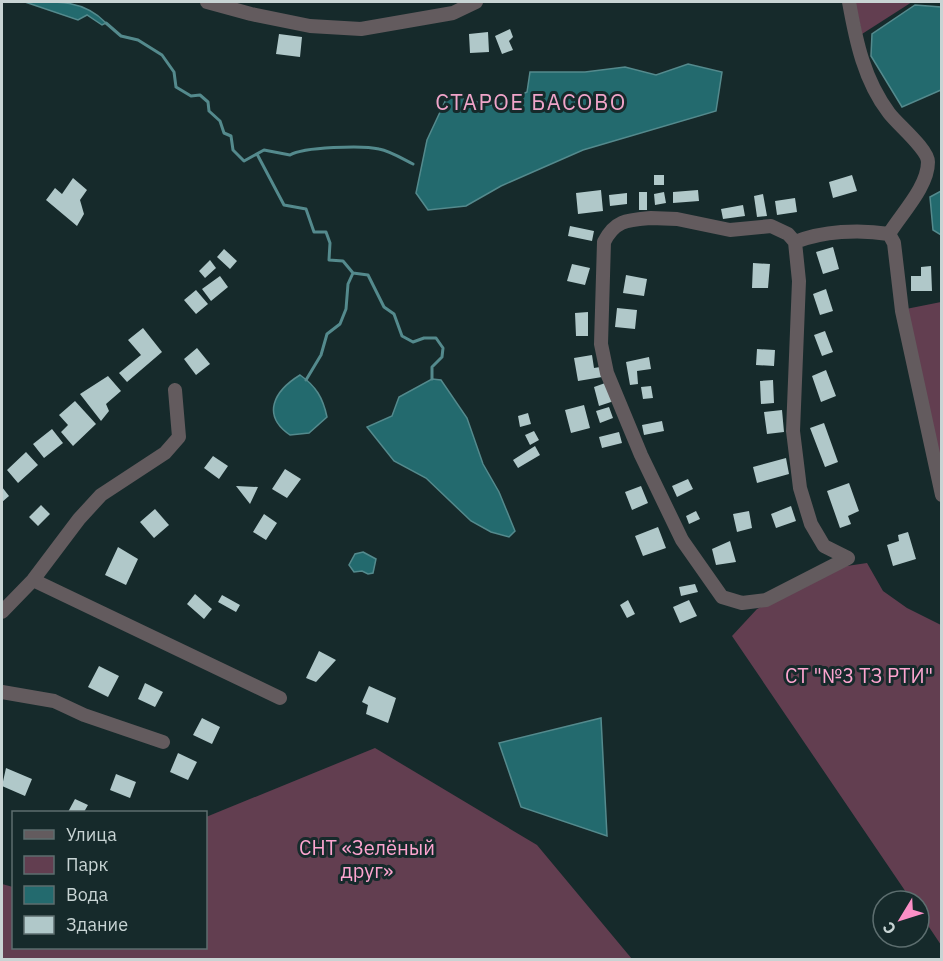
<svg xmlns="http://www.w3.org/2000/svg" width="943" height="961" viewBox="0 0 943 961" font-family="'IBM Plex Sans',sans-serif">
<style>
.green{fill:#623e50}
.water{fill:#236a6e;stroke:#548a8d;stroke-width:1.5}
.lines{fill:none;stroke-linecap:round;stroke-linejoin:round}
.stream{stroke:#548a8d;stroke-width:3}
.building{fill:#b0c8c9}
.minor{stroke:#635b5e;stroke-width:14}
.labels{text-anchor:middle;stroke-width:6;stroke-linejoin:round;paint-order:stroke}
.park-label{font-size:20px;fill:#fda5d0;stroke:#162a2b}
.quarter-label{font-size:22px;letter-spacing:1.5px;fill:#f0a4c9;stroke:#162a2b}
</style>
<rect width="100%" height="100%" fill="#162a2b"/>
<path class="green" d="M855,2h57l-50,32z
M941,302v182l-35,-175z
M867,563l16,28 24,17 34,17v320l-22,-33v-11h-7l-180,-265 25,-27 83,-42z
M375,748l162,97 95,114h-630v-75l11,3 1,61h192v-131z"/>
<path class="water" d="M25,2c32,-1 59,-2 81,21l-4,2 -15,-10 -9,5z
M915,5l26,2v83l-39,17 -31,-51 1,-22z
M688,64l34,8 -6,39 -133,39 -82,36 -35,20 -38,4 -12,-17 11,-53 21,-45 48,11 31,-14 3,-20h55l40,-5 31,8z
M941,191v44l-8,-5 -3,-33z
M300,375c16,11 23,23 27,42l-18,16 -19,2c-29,-20 -16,-44 10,-60z
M432,379l9,1 26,38 16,46 16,28 16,39 -6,6 -18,-5 -20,-11 -45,-43 -32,-17 -27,-34 25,-11 7,-19z
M363,552l13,7 -3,14 -5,1 -6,-3 -8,1 -5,-7 6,-11z
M601,718l6,118 -86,-29 -22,-64z"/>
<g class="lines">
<path class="stream" d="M106,23l15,13 17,4 24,15 12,17 2,15 15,9 9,-1 8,7 1,9 11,10 4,12 7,3 2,14 11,11 20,-11 26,5c13,-8 73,-10 89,-6 11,2 24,10 34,15
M257,154l27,51 22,4 8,23h12l4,11 -1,17 14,1 10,12 15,2 16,32 10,7 8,22 11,6 11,-4h12l7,10 -1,9 -10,10v12
M306,380l15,-25 6,-21 13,-10 6,-15 2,-25 5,-11"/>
</g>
<path class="building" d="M510,29l3,8 -4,4 4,9 -11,4 -7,-18z
M488,32l1,20 -19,1 -1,-19z
M279,34l23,3 -2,20 -24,-3z
M654,175h10v10h-10z
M852,175l5,16 -24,7 -4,-16z
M73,178l14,12 -7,10 4,14 -7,12 -31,-26 9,-12 7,6z
M601,190l2,21 -25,3 -2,-21z
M698,190l1,11 -26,2v-11z
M639,192h8v18h-8z
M664,192l2,11 -11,2 -1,-11z
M627,193v11l-17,2 -1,-11z
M763,194l4,22 -10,1 -3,-21z
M795,198l2,14 -20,3 -2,-14z
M743,205l2,11 -22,3 -2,-10z
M570,226l24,5 -2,10 -24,-5z
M833,247l6,22 -16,5 -7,-22z
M224,249l13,12 -7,8 -13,-12z
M210,260l6,8 -11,10 -6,-7z
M753,263l17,1 -2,24h-16z
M572,264l18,4 -5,17 -18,-4z
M931,266l1,25h-21v-15h10v-9z
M626,275l21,4 -3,17 -21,-3z
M220,276l8,11 -17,14 -9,-12z
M826,289l7,22 -13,4 -7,-21z
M196,290l12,14 -12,10 -12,-14z
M617,308l20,2 -2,19 -20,-2z
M588,312v24h-12l-1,-23z
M143,328l19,24 -35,30 -8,-9 22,-18 -13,-15z
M825,331l8,21 -11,4 -8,-21z
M197,348l13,16 -14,11 -12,-16z
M757,349l18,1 -1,16 -18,-1z
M592,355l2,13 6,-1 2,10 -24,4 -4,-23z
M649,357l2,12 -14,2 1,13 -8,1 -4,-23z
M826,370l10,26 -15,6 -9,-26z
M108,376l13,15 -15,13 3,7 -8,10 -21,-27z
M773,380l1,23 -13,1 -1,-23z
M608,382l6,19 -15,5 -5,-19z
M651,386l2,12 -10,1 -2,-12z
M75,401l21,23 -23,22 -12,-14 7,-7 -9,-10z
M584,405l6,23 -19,5 -6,-23z
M609,407l4,11 -13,5 -4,-12z
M782,410l2,22 -17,2 -3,-22z
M528,413l3,11 -11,3 -2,-11z
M662,421l2,10 -20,4 -2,-10z
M824,423l14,39 -13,5 -15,-39z
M52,429l11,14 -19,15 -11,-14z
M534,431l5,9 -9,5 -5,-10z
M619,432l3,11 -20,5 -3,-11z
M535,446l5,9 -22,13 -5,-8z
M26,452l12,13 -20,18 -11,-13z
M213,456l15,10 -9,13 -15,-11z
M786,458l3,16 -32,9 -4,-16z
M285,469l16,10 -14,19 -15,-9z
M688,479l5,10 -16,8 -5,-11z
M849,483l10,28 -11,5 3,8 -11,4 -13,-37z
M236,486l22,1 -8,17z
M641,486l7,17 -16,7 -7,-18z
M2,487l7,9 -7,6z
M41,505l9,9 -12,12 -9,-9z
M791,506l5,15 -20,7 -5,-14z
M155,509l14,16 -15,13 -14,-16z
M696,511l4,8 -11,5 -3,-8z
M749,511l3,17 -15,4 -4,-18z
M264,514l13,9 -11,17 -13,-8z
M658,527l8,21 -23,8 -8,-20z
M908,532l8,27 -23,7 -6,-21 12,-4 -1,-6z
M730,541l6,21 -20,3 -4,-16z
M118,547l20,12 -12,26 -21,-10z
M695,584l3,8 -17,4 -2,-9z
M195,594l17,15 -8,10 -17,-15z
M222,595l18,10 -4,7 -18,-10z
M628,600l7,14 -8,4 -7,-13z
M689,600l8,16 -17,7 -7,-16z
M319,651l17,9 -20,22 -10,-4z
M99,666l20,10 -11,21 -20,-10z
M145,683l18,9 -8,15 -17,-8z
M369,686l27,12 -8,25 -22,-9 2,-9 -6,-3z
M202,718l18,9 -8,17 -19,-9z
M178,753l19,9 -9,18 -18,-8z
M6,768l26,11 -7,17 -23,-10z
M116,774l20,8 -6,16 -20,-8z
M75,799l13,6 -4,7h-16z"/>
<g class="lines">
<path class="minor" d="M207,2l44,12 59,12 51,3 92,-16 23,-11
M651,218l26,1 53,11 41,-4 17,8 7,8 4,39 -6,150 7,57 11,36 13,22 24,12 -82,42 -24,3 -20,-6 -40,-57 -41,-85 -34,-82 -6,-29 3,-102c11,-22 24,-22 47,-24z
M889,234l5,9 8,68 40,184
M795,242c28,-11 64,-13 94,-8 12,-20 39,-47 39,-72 0,-13 -31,-38 -39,-49 -25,-33 -33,-72 -40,-111
M33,580l247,118
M2,612l31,-32 46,-61 22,-24 64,-42 14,-16 -4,-47
M2,692l52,9 30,14 79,27"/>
</g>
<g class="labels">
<g class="park-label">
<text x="859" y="683">СТ "№3 ТЗ РТИ"</text>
<text x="367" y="855">СНТ «Зелёный<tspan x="367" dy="23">друг»</tspan></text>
</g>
<g class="quarter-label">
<text x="531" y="110">СТАРОЕ БАСОВО</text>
</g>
</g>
<rect width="943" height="961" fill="none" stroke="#c8d4d4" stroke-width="6"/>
<rect x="12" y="811" width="195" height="138" fill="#162a2b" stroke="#5d6e6f" stroke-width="1.5"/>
<rect x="24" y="830" width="30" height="9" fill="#635b5e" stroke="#5d6e6f" stroke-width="1.5"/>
<text x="66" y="841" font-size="18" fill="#c8d4d4">Улица</text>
<rect x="24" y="856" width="30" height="18" fill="#623e50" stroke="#5d6e6f" stroke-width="1.5"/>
<text x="66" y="871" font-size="18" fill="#c8d4d4">Парк</text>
<rect x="24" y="886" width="30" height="18" fill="#236a6e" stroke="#5d6e6f" stroke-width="1.5"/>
<text x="66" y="901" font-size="18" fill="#c8d4d4">Вода</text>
<rect x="24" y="916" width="30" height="18" fill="#b0c8c9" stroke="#5d6e6f" stroke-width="1.5"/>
<text x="66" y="931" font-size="18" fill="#c8d4d4">Здание</text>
<g transform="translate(901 919) rotate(232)"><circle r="28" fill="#162a2b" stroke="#5d6e6f" stroke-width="1.5"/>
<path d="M0-4.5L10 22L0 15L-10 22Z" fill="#fb8fc6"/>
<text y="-9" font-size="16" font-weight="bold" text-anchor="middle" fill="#c8d4d4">С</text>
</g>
</svg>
